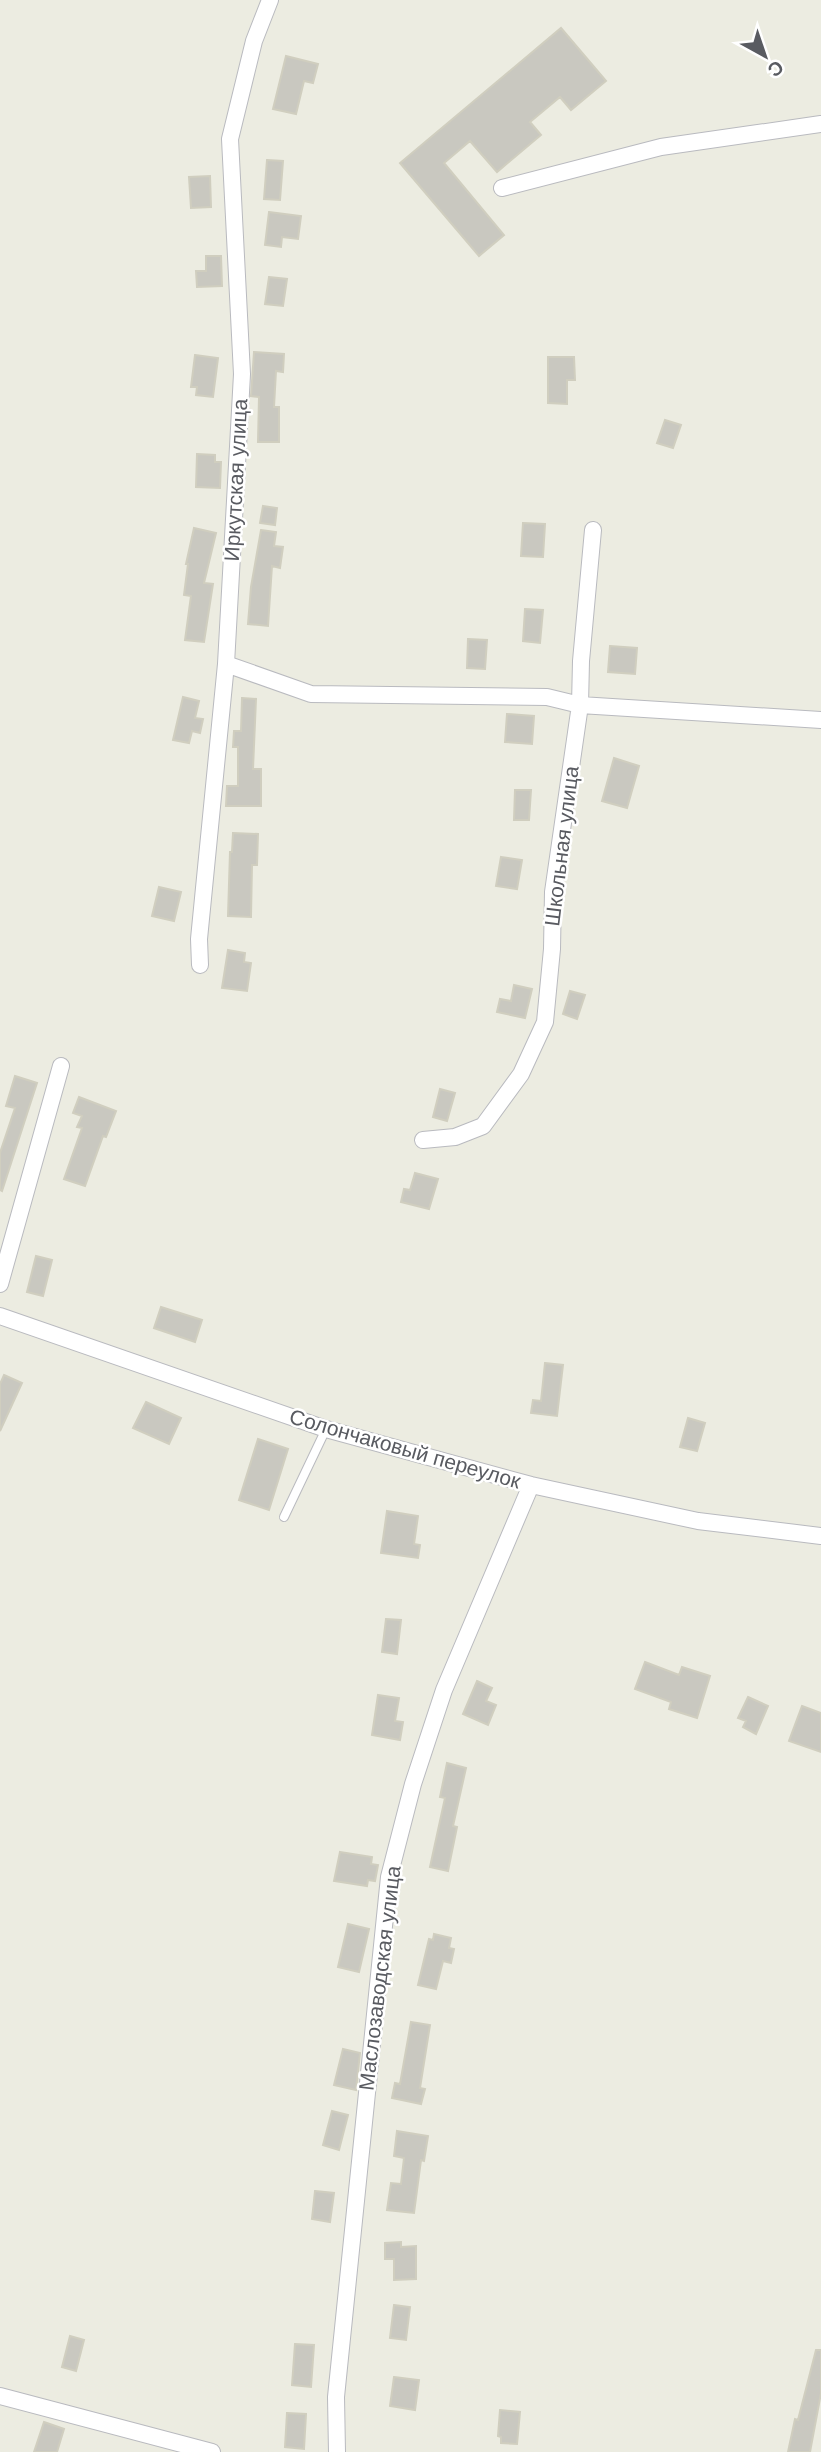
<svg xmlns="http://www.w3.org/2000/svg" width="821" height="2452" viewBox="0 0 821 2452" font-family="Arial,sans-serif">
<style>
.building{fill:#c9c8c0;stroke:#d0cebf;stroke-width:2}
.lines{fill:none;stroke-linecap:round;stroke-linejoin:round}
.lane-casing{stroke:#b9babf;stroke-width:10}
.street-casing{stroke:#b9babf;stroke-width:18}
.lane{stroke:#fff;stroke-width:8}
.street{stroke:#fff;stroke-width:16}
.labels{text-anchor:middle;stroke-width:5;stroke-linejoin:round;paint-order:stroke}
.street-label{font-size:21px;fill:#595b61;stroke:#fff}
</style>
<rect width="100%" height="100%" fill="#ecece1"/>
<path class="building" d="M561,28l45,53 -35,29 -11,-13 -30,25 11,13 -44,37 -27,-31 -26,22 60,72 -25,21 -79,-93z
M286,56l32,8 -5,19 -9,-2 -8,33 -23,-5z
M267,160l16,1 -3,39 -16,-1z
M210,176l1,31 -20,1 -2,-31z
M269,212l32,4 -3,23 -16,-2 -1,10 -16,-2z
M206,256h15l1,30 -25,1 -1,-16h10z
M269,277l18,2 -4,27 -18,-2z
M254,352l30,2 -1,18 -7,-1 -2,36h5v35h-21l1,-45 -8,-1z
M195,355l23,3 -5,39 -17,-2 1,-8h-6z
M548,357h26l1,23h-8v24l-19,-1z
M665,420l16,5 -8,23 -16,-5z
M197,454l18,1v7h6l-1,26 -24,-1z
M263,506l14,2 -2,17 -15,-2z
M523,523l22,1 -2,33 -22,-1z
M194,528l22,5 -12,50 9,1 -9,58 -19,-2 6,-44 -7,-1 4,-31h-2z
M261,530l15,2 -2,14 9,1 -3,21 -8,-2 -4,60 -20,-2 3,-37z
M525,609l18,1 -3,33 -17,-2z
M468,639l19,1 -2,29 -18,-1z
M610,646l27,2 -2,26 -27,-2z
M183,697l16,4 -4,17 8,1 -3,14 -8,-2 -3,12 -16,-3z
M242,698l14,1 -3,70h8v37h-35l1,-20h11v-39h-5l1,-16h7z
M507,714l27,2 -2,28 -27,-2z
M614,758l25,8 -12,42 -25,-7z
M515,790h16l-2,30h-15z
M233,833l25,1 -1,31h-5l-1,52 -23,-1 2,-64h2z
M501,857l21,3 -5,29 -21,-3z
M159,887l22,5 -7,29 -22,-5z
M228,950l17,3 -1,9 7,1 -4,28 -25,-3z
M514,985l18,4 -7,29 -28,-6 3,-13 11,2z
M570,991l15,4 -8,24 -14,-5z
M15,1076l22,7 -35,108 -2,-1v-37l15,-45 -9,-2z
M440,1089l15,4 -8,28 -14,-4z
M79,1097l37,14 -10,26 -3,-1 -18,50 -21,-7 18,-51 -5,-1 5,-11 -9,-3z
M415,1173l23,6 -9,30 -28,-7 3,-13 6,1z
M36,1256l16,4 -9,36 -16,-4z
M161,1307l41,13 -7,22 -41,-14z
M545,1363l18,2 -6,51 -26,-3 2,-13 8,1z
M4,1375l18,8 -22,48v-47z
M146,1402l35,16 -12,26 -36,-16z
M688,1418l17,5 -8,28 -17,-4z
M258,1439l30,10 -19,61 -30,-10z
M387,1511l31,5 -4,28 6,1 -2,13 -37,-5z
M386,1619l15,1 -4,34 -15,-2z
M645,1662l34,13 3,-8 28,9 -13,42 -28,-9 2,-7 -36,-13z
M477,1681l15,7 -6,13 10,4 -8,20 -25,-11z
M378,1695l21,3 -4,23 8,1 -3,18 -28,-5z
M748,1697l20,9 -12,28 -13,-7 3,-6 -8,-3z
M802,1706l19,7v39l-32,-11z
M447,1763l19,5 -13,58 4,1 -9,44 -18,-4 15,-69 -5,-1z
M340,1852l32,5 -1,7 7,1 -3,16 -7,-1 -1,6 -33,-5z
M348,1924l21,5 -10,43 -21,-5z
M434,1934l17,4 -2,10 5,1 -3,14 -8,-2 -7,28 -18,-4 11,-46 4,1z
M411,2022l19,3 -10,63 5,1 -4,15 -29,-6 3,-15 5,1z
M343,2049l17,4 -4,37 -22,-5z
M332,2111l16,4 -9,35 -16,-5z
M397,2131l31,5 -4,25 -3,-1 -7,53 -27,-3 4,-27 10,1 3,-26 -10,-2z
M315,2191l19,2 -4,29 -18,-3z
M401,2242v5l15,-1v33l-22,1v-21h-9v-16z
M394,2305l16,2 -4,33 -16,-2z
M70,2336l14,4 -8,31 -14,-4z
M295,2344l19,1 -3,42 -19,-2z
M816,2350h5v43l-11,59h-22l7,-33 3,1z
M394,2377l25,3 -4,30 -25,-4z
M500,2410l20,2 -3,32 -16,-1v-6l-3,-1z
M287,2413l19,1 -2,35 -19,-2z
M44,2422l20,7 -7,23h-23z"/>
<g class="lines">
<defs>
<path id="lane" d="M284,1517l42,-88"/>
<path id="street" d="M502,188l159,-41 160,-23
M226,664l85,30 236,3 33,8 241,15
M200,965l-1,-26 27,-275 16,-290 -12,-235 24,-98 16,-41
M423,1140l32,-3 28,-11 38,-52 24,-52 7,-73 1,-57 27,-187 1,-44 12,-131
M0,1284l61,-218
M0,1316l326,113 205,56 167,36 123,15
M0,2396l212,56
M337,2452l-1,-55 53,-520 24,-93 31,-94 87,-205"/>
</defs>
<use href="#lane" class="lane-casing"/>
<use href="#street" class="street-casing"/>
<use href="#lane" class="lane"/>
<use href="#street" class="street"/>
</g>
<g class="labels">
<g class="street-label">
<text transform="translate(236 480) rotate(-87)" y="7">Иркутская улица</text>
<text transform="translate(562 846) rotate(-83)" y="7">Школьная улица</text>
<text transform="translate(405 1449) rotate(16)" y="7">Солончаковый переулок</text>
<text transform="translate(380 1978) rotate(-83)" y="7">Маслозаводская улица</text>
</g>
</g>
<g transform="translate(765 56) rotate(140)" stroke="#ffffff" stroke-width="5" paint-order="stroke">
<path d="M0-5L12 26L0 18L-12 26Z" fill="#595b61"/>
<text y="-10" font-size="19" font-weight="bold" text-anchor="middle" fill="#595b61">С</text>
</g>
</svg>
